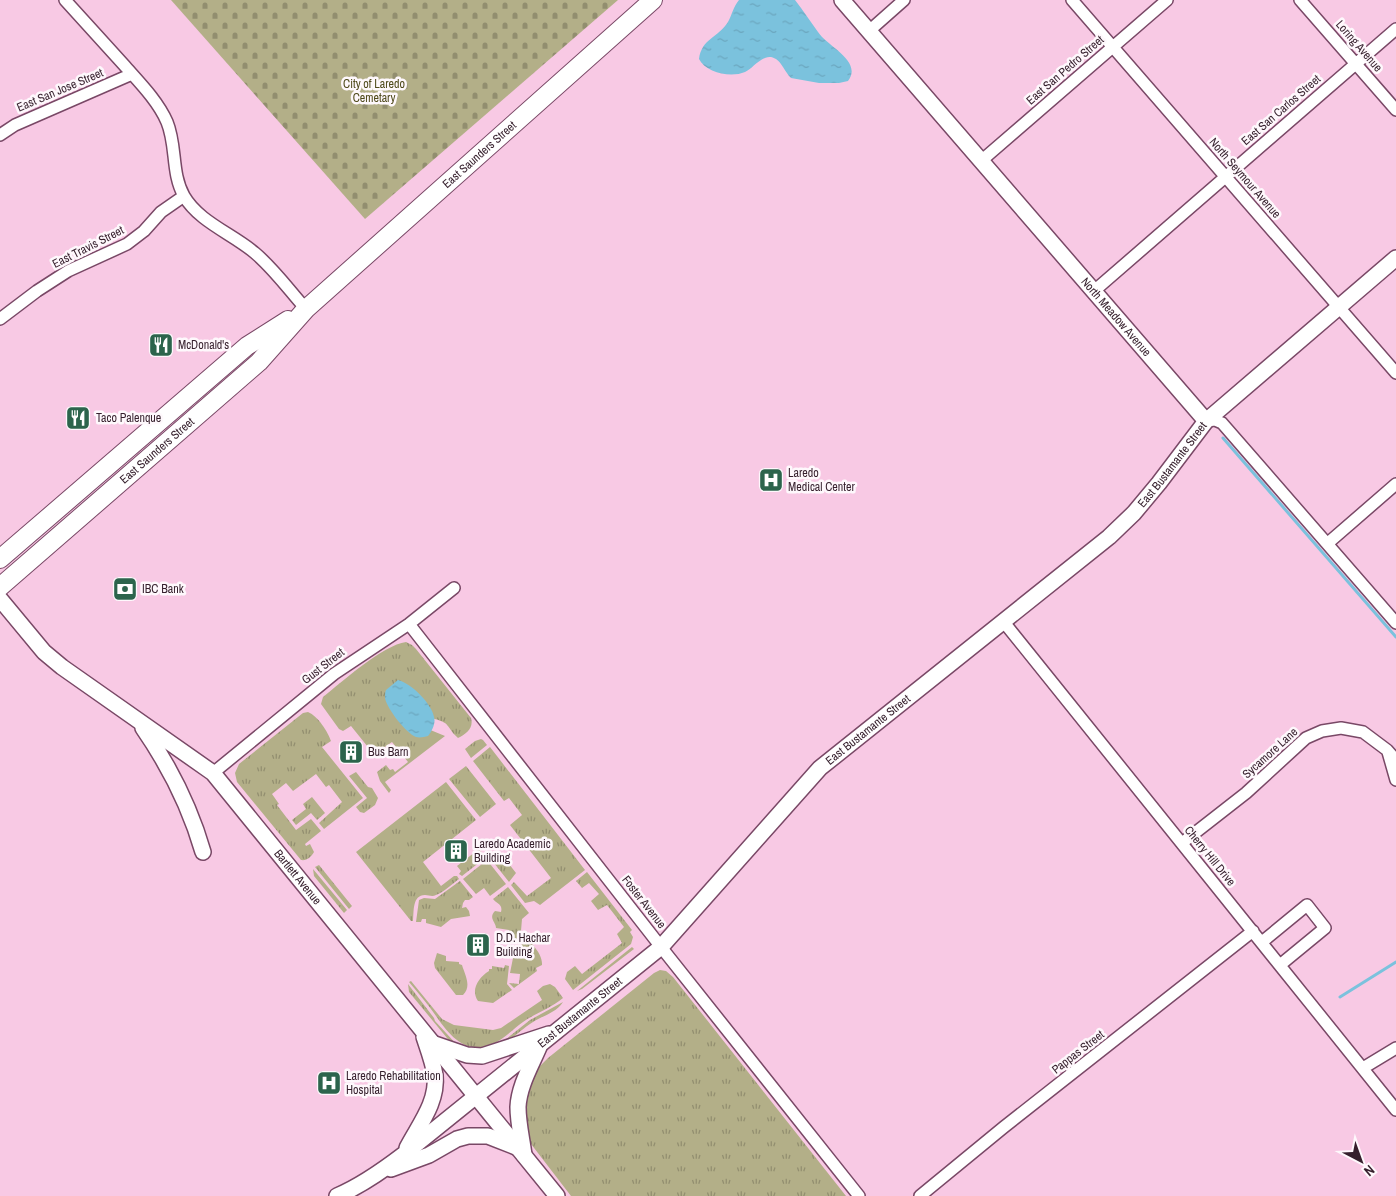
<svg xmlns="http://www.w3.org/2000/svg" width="1396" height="1196" viewBox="0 0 1396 1196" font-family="'Archivo Narrow',sans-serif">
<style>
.grass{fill:url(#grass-tufts)}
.cemetery{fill:url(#cemetery-stones)}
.water{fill:url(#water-ripples)}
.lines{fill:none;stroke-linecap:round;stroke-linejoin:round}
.stream{stroke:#7bc2dd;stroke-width:3}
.street-casing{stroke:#794866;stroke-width:14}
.secondary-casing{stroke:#794866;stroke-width:18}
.primary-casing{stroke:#794866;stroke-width:20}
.street{stroke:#fff;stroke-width:11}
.secondary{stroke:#fff;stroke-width:15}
.primary{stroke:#fff;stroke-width:18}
.labels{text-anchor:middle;stroke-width:5;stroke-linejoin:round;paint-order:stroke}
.street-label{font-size:12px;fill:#351f2c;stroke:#fef8fc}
.park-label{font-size:12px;fill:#4f4a1b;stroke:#fef8fc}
.poi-label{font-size:12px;fill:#351f2c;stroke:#fef8fc;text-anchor:start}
</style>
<defs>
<pattern id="grass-tufts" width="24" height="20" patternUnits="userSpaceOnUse" patternTransform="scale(1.25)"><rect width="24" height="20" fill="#b3af88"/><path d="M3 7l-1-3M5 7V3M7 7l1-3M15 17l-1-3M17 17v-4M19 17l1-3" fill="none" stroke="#928e6f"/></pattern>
<pattern id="cemetery-stones" width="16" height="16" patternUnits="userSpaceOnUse" patternTransform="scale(1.25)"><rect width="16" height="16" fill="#b3af88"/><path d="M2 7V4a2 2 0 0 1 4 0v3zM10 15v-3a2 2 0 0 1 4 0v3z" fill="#928e6f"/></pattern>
<pattern id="water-ripples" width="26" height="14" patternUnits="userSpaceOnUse" patternTransform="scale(1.25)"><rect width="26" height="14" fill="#7bc2dd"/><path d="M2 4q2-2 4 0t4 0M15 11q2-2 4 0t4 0" fill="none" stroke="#6ba6be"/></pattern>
</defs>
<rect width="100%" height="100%" fill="#f8c9e4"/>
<path class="grass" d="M406,642l6,3 4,4 55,69c3,10 -5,16 -13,20 -13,-12 -6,-15 -27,-20l-3,11 17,7 -60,46 6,8 -2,3 -9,-12 -3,-9 9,-7 4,5 3,-1 2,3 13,-10 -16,-20 -13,9 2,3 -5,3 -25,-31 -8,5 -4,-2 -18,-25 2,-7c19,-15 60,-52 83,-55z
M308,712c10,4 20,20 23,29l-9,6 41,51 -39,31 -5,-6 23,-21 -13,-17 -3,2 -10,-13 -23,17 -7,-8 -14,11 7,10 -2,1 19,25 15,-11 10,12 -16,13 1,2 4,-2 4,8c-3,5 -7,9 -13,8l-64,-78 -2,-9 4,-9 64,-51z
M481,739l2,1 4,5 -16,13 -6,-9 10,-8z
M490,747l95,123 -45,35 -6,-4 -9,2 -14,-18 3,-3 13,14 24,-18 -41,-53 12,-10 -13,-17 -5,3 -31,-40z
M466,766l30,38 -16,13 -31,-38z
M356,772l12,15 4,1 6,10 -3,7 -11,8 -4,-1 -4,-5 11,-9 -18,-22z
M446,782l30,38 -53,42 18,24 13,-10h3l2,3c-7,5 -15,13 -23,16 -4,2 -7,0 -11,0 -13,0 -11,17 -12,26h-2l-55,-69z
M312,797l13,16 -8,7 -6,-7 -15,12 -4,-5 14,-11 -3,-5z
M479,849l6,9 -23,18 -3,-2 2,-3 -4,-5z
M499,851l17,22 -7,9 -19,-24z
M487,860l19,24 -16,12 -6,-8 -8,6 -13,-15z
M319,865l33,41 -3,3 -34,-42z
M313,869l34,41 -3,3 -30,-37z
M587,872l45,58 -2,2 3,5 -2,7 -58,46 -8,-11 2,-7 8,-6 7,8 40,-31 -5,-9 7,-7 -17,-22 -9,5 -7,-9 8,-7 -10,-11 -7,5 -6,-7z
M460,881l13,16 -4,3h-4l-2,3 -1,5 4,-1 3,4 1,5 -19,3 -10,8 -15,-4v-4h-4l-1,3h-5l3,-22 5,-2 11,1z
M508,887l21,26 -7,6 -1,12c7,10 22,21 21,34l-6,3 1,3 -23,17 -5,-5 10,1 1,-10 -10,-1 3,-15h6l4,-7 -2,-9 -8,-1 1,-6 -5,-1v-4l-13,-2c0,-6 -8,-10 -1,-17l6,1c2,-8 -4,-8 -8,-13z
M632,947l2,2 -52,40 -5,2z
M437,953l9,3v5l13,1v2l3,1c3,10 10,21 1,30h-7l-21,-27 -1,-5z
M505,965l4,1 -2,18 5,6 -19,13 -15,-2c-8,-11 1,-24 11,-30v-2h3v-3l12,2z
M660,970l6,1 7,6 173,219h-275l-40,-52 -5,-7 -5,-22 14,-44 13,-13 106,-85z
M411,981l31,38 12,6 39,5 8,-2 41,-28 -5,-9 6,-5 7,-2 5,3 8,11c-12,10 -27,15 -40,24 -10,7 -20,18 -31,22 -26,12 -43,-9 -56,-28 -8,-12 -18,-23 -27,-34z
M408,984l26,34 1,3 23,25 -6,-2 -5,-6 -38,-46z
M563,1002c-7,11 -19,13 -30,20 -12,7 -20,18 -33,22l30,-24z"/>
<path class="cemetery" d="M171,0h447l-253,219z"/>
<path class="water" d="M739,0h56c8,10 15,21 23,32 10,15 45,29 30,49l-9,2h-20l-28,-5c-6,-6 -9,-15 -15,-19 -12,-8 -22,9 -31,13 -14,6 -39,1 -46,-13 3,-21 19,-21 29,-37 4,-7 5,-15 11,-22z
M398,680c13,3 34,24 36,37 2,6 -2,14 -6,19 -4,1 -8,2 -12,1 -10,-4 -29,-28 -31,-39 0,-2 0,-6 1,-8z"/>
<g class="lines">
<path class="stream" d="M1223,438l173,199
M1340,997l56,-35"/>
<defs>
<path id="street" d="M65,0c20,22 39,43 59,65 15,17 34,36 43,57 10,24 4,51 17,74 15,26 49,38 71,57 19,16 34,37 51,56
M1072,0l324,373
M1300,0l96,110
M869,31l35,-31
M0,135l15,-10 117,-51
M981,161l186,-161
M1094,291l302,-262
M0,319l37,-28 31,-20 59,-27 17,-13 17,-19 23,-16
M1206,421l9,-1 7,3 174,200
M1328,543l68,-59
M1003,621l393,489
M409,624l252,323 198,249
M1388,752l8,28
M213,773l121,-99 75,-50 45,-36
M1182,843l64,-50 60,-55 16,-7 19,-3 22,4 24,18 9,10
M1262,942l45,-37 18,23 -45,37
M1363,1068l33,-20
M920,1196l84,-69 249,-196"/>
<g id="secondary">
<path id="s1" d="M842,0l364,421"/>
<path id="s2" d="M0,599l44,53 18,15 151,106 344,423"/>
<path d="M143,728c27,39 47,79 60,124"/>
<path d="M435,1044l32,11 15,1 67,-22"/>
<path d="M407,1148c12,-23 31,-46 28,-73 -2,-13 -7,-26 -11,-38"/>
<path d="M524,1155c-2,-16 -6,-32 -6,-48 1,-21 13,-41 21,-60"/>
<path d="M391,1169l38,-14 28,-16 11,-3h20l28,11"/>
<path id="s3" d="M337,1196c24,-10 45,-25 66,-41l258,-208 159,-179 289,-231 25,-24 25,-30 47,-62 190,-163"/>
</g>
<g id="primary">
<path d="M0,559l247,-213 41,-26"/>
<path id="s4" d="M0,587l259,-225 47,-53 347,-309"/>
</g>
</defs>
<use href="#street" class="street-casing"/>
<use href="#secondary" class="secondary-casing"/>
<use href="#primary" class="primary-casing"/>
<use href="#street" class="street"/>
<use href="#secondary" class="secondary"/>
<use href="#primary" class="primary"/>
</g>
<defs>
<symbol id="restaurant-square" viewBox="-11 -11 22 22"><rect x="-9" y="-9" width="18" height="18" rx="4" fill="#2c644c" stroke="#fef8fc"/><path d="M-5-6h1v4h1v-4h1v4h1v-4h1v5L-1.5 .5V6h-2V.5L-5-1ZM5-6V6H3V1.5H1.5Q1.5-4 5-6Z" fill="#fff"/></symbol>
<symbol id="hospital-square" viewBox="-11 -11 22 22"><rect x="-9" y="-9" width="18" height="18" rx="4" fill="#2c644c" stroke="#fef8fc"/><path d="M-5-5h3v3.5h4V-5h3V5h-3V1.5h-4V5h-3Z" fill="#fff"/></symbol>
<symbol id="bank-square" viewBox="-11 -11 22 22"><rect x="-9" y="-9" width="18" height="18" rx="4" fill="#2c644c" stroke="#fef8fc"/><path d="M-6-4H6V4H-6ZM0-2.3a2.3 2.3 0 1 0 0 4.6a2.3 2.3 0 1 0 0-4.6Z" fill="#fff"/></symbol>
<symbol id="building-square" viewBox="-11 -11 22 22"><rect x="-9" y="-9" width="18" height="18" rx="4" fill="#2c644c" stroke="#fef8fc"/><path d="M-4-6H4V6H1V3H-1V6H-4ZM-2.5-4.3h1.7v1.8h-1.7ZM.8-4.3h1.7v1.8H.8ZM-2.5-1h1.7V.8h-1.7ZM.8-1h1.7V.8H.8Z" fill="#fff"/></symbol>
</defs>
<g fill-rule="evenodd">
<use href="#restaurant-square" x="147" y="331" width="28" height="28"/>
<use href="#restaurant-square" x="64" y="404" width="28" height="28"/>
<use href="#hospital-square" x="757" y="466" width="28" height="28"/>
<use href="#bank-square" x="111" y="575" width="28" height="28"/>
<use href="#building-square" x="337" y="738" width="28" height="28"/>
<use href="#building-square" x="442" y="837" width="28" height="28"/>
<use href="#building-square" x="464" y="931" width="28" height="28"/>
<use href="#hospital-square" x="315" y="1069" width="28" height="28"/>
</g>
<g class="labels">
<g class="street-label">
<text transform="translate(1359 46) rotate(49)" y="4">Loring Avenue</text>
<text transform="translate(1065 70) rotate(-41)" y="4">East San Pedro Street</text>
<text transform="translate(60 90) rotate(-23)" y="4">East San Jose Street</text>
<text transform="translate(1281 110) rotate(-41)" y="4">East San Carlos Street</text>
<text dy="4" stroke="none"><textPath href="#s4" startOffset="646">East Saunders Street</textPath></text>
<text transform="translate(1245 178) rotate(49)" y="4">North Seymour Avenue</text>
<text transform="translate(88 247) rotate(-27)" y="4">East Travis Street</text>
<text dy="4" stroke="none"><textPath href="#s1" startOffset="419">North Meadow Avenue</textPath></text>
<text dy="4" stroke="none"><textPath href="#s4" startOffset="208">East Saunders Street</textPath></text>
<text dy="4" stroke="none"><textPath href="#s3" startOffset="1115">East Bustamante Street</textPath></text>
<text transform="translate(323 666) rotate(-38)" y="4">Gust Street</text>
<text dy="4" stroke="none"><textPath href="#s3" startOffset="710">East Bustamante Street</textPath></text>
<text transform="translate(1270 753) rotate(-42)" y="4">Sycamore Lane</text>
<text transform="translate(1210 856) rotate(51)" y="4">Cherry Hill Drive</text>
<text dy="4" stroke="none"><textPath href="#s2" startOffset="411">Bartlett Avenue</textPath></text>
<text transform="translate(644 902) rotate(52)" y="4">Foster Avenue</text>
<text dy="4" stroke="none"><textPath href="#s3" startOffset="305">East Bustamante Street</textPath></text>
<text transform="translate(1078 1052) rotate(-38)" y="4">Pappas Street</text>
</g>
<g class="park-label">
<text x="374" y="88">City of Laredo<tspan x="374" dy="14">Cemetary</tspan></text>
</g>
<g class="poi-label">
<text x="178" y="349">McDonald's</text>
<text x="96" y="422">Taco Palenque</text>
<text x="788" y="477">Laredo<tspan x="788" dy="14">Medical Center</tspan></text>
<text x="142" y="593">IBC Bank</text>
<text x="368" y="756">Bus Barn</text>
<text x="474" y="848">Laredo Academic<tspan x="474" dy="14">Building</tspan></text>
<text x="496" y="942">D.D. Hachar<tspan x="496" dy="14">Building</tspan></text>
<text x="346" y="1080">Laredo Rehabilitation<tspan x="346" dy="14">Hospital</tspan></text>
</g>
</g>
<g transform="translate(1361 1161) rotate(139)" stroke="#fef8fc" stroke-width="4" paint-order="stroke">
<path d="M0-4L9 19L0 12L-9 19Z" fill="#351f2c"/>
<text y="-8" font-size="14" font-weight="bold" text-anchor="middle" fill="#351f2c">N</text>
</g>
</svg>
